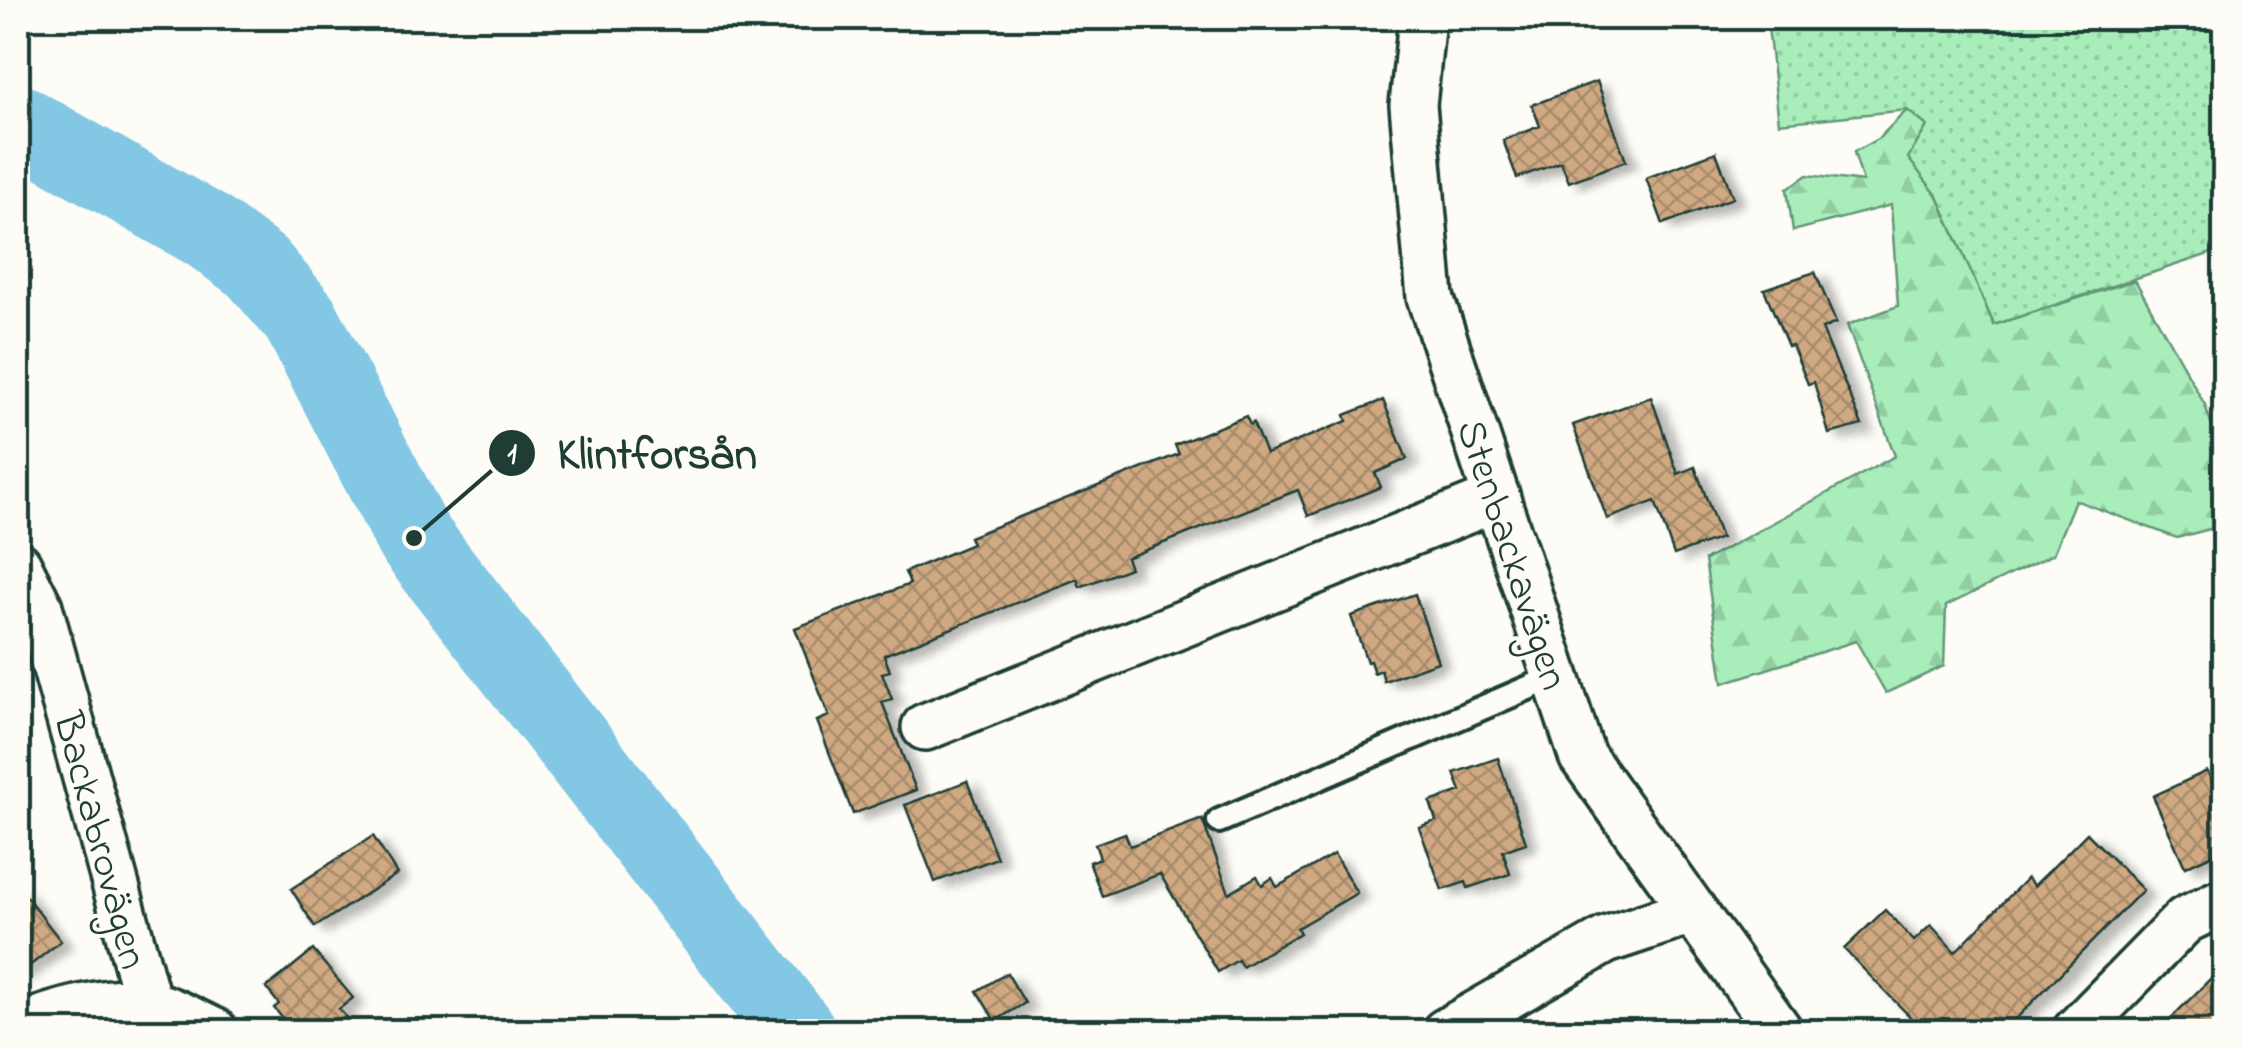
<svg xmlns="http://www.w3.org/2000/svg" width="2242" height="1049" viewBox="0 0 2242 1049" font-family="'Indie Flower',sans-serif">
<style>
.grass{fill:url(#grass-dots);stroke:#649677;stroke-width:2.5}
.forest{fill:url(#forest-firs);stroke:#649677;stroke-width:2.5}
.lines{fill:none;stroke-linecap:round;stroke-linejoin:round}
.river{stroke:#82c7e3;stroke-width:78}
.building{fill:url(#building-cross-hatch);stroke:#1f3d34;stroke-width:2.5;filter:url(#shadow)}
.lane-casing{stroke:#1f3d34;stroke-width:30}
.street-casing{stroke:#1f3d34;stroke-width:52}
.lane{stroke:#fdfcf7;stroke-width:22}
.street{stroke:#fdfcf7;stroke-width:45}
.labels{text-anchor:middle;stroke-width:8;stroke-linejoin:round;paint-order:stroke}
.street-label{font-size:42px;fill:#1f3d34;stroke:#fdfcf7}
.leader{fill:none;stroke:#1f3d34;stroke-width:4}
.callout-dot{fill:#1f3d34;stroke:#fdfcf7;stroke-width:4}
.mark-label{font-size:30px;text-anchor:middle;font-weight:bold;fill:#fff}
.callout-label{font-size:45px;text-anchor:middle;font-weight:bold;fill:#1f3d34;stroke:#fdfcf7;stroke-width:8;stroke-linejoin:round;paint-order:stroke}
</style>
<defs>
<pattern id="grass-dots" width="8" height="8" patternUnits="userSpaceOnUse" patternTransform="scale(2.5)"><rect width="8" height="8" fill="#a9eeba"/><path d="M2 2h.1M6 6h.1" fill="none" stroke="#91cda0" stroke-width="1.8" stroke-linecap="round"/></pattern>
<pattern id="forest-firs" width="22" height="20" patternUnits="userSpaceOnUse" patternTransform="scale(2.5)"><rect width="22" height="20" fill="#a9eeba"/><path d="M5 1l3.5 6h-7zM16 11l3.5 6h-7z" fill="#91cda0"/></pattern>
<pattern id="building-cross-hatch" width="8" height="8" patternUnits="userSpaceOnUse" patternTransform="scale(2.5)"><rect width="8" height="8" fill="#d0a982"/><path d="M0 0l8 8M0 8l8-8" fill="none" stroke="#a88b6b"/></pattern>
<filter id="shadow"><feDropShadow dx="11" dy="6" stdDeviation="5" flood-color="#0004"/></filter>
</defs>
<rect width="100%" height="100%" fill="#fdfcf7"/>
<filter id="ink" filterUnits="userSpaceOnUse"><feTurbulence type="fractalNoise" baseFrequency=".01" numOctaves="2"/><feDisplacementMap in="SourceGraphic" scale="20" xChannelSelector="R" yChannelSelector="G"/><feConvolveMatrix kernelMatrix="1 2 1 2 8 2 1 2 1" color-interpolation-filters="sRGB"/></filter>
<g filter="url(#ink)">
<path class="grass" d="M1767,18h457v231l-230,76 -56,-128 -31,-39 20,-32 -20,-16 -128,13z"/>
<path class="forest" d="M1907,110l20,16 -19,32 30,39 56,128 141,-45 70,125 19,55v65l-47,13 -102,-38 -22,54 -107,52 -2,60 -58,27 -30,-52 -133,42 -18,-123 190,-104 -48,-131 51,-19 -7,-101 -98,26 -6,-42 20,-14 56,7 -9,-30 25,-14z"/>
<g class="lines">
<path class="river" d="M18,123l188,107 51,37 43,51 114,220 383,494"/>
</g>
<path class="building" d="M1597,81l29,80 -57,21 -8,-20 -44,16 -14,-38 37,-14 -8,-21z
M1716,152l17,46 -70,26 -17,-46z
M1815,272l21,51 -14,6 40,96 -33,9 -15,-52 -6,2 -16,-39 -4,1 -24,-57z
M1651,397l27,77 17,-7 26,71 -47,17 -19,-54 -48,18 -34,-94z
M1383,400l24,59 -32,14 6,14 -73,29 -10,-26 -172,68 4,10 -50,19 -3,-8 -193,76 6,16 -8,2 10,26 -10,3 34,88 -63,24 -36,-93 12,-5 -34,-88 115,-44 -5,-12 67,-28 -3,-7 210,-83 -4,-9 71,-29 4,9 3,-2 13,31 81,-33 -2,-6z
M1415,594l23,68 -54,19 -3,-11 -7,3 -4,-12 -3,1 -16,-46z
M1498,758l28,85 -23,8 7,23 -42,14 -2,-6 -24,8 -23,-63 17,-6 -6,-19 31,-11 -7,-18z
M2207,771l6,13 11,-6v71l-39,18 -32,-71z
M967,781l30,77 -62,24 -30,-77z
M1202,819l27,74 28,-17 5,9 10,-7 5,9 57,-33 23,39 -60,35 3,5 -58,34 -4,-7 -20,12 -58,-98 -58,22 -13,-34 11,-4 -5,-14 30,-11 5,13z
M2087,833l56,57 -140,142h-78l-81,-83 41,-39 29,31 17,-16 24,27 72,-74 7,8z
M373,836l24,38 -82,53 -24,-38z
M18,886l43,55 -43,34z
M313,950l40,48 -14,11 20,23h-65l-20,-24 5,-4 -13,-16z
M2224,965v67h-65l19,-21z
M1007,973l18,30 -30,18 -18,-30z"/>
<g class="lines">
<defs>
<path id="lane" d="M1219,821l337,-145"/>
<path id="street" d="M1422,18l-9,87 17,192 152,459 198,276
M18,565l21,42 109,396
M925,727l572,-229
M18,1028c34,-14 94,-32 131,-24 21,5 46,18 66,28
M1445,1032l161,-92 87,-29
M2075,1032l110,-112 33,-16 6,3"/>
</defs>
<use href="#lane" class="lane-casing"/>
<use href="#street" class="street-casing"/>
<use href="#lane" class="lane"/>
<use href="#street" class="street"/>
</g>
</g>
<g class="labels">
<g class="street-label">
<text transform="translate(1515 554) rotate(72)" y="15">Stenbackavägen</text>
<text transform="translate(103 840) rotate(75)" y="15">Backabrovägen</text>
</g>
</g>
<path class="leader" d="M414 538L512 453"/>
<g class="callout-dot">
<circle cx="414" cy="538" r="10"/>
<circle cx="512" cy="453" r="25"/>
</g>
<g class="mark-label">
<text x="512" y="463">1</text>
</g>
<g class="callout-label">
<text x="657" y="468">Klintforsån</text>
</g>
<rect width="2242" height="1049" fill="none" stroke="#fdfcf7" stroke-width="60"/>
<rect x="30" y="30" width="2182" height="989" fill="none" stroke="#1f3d34" stroke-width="4" filter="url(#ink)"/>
</svg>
